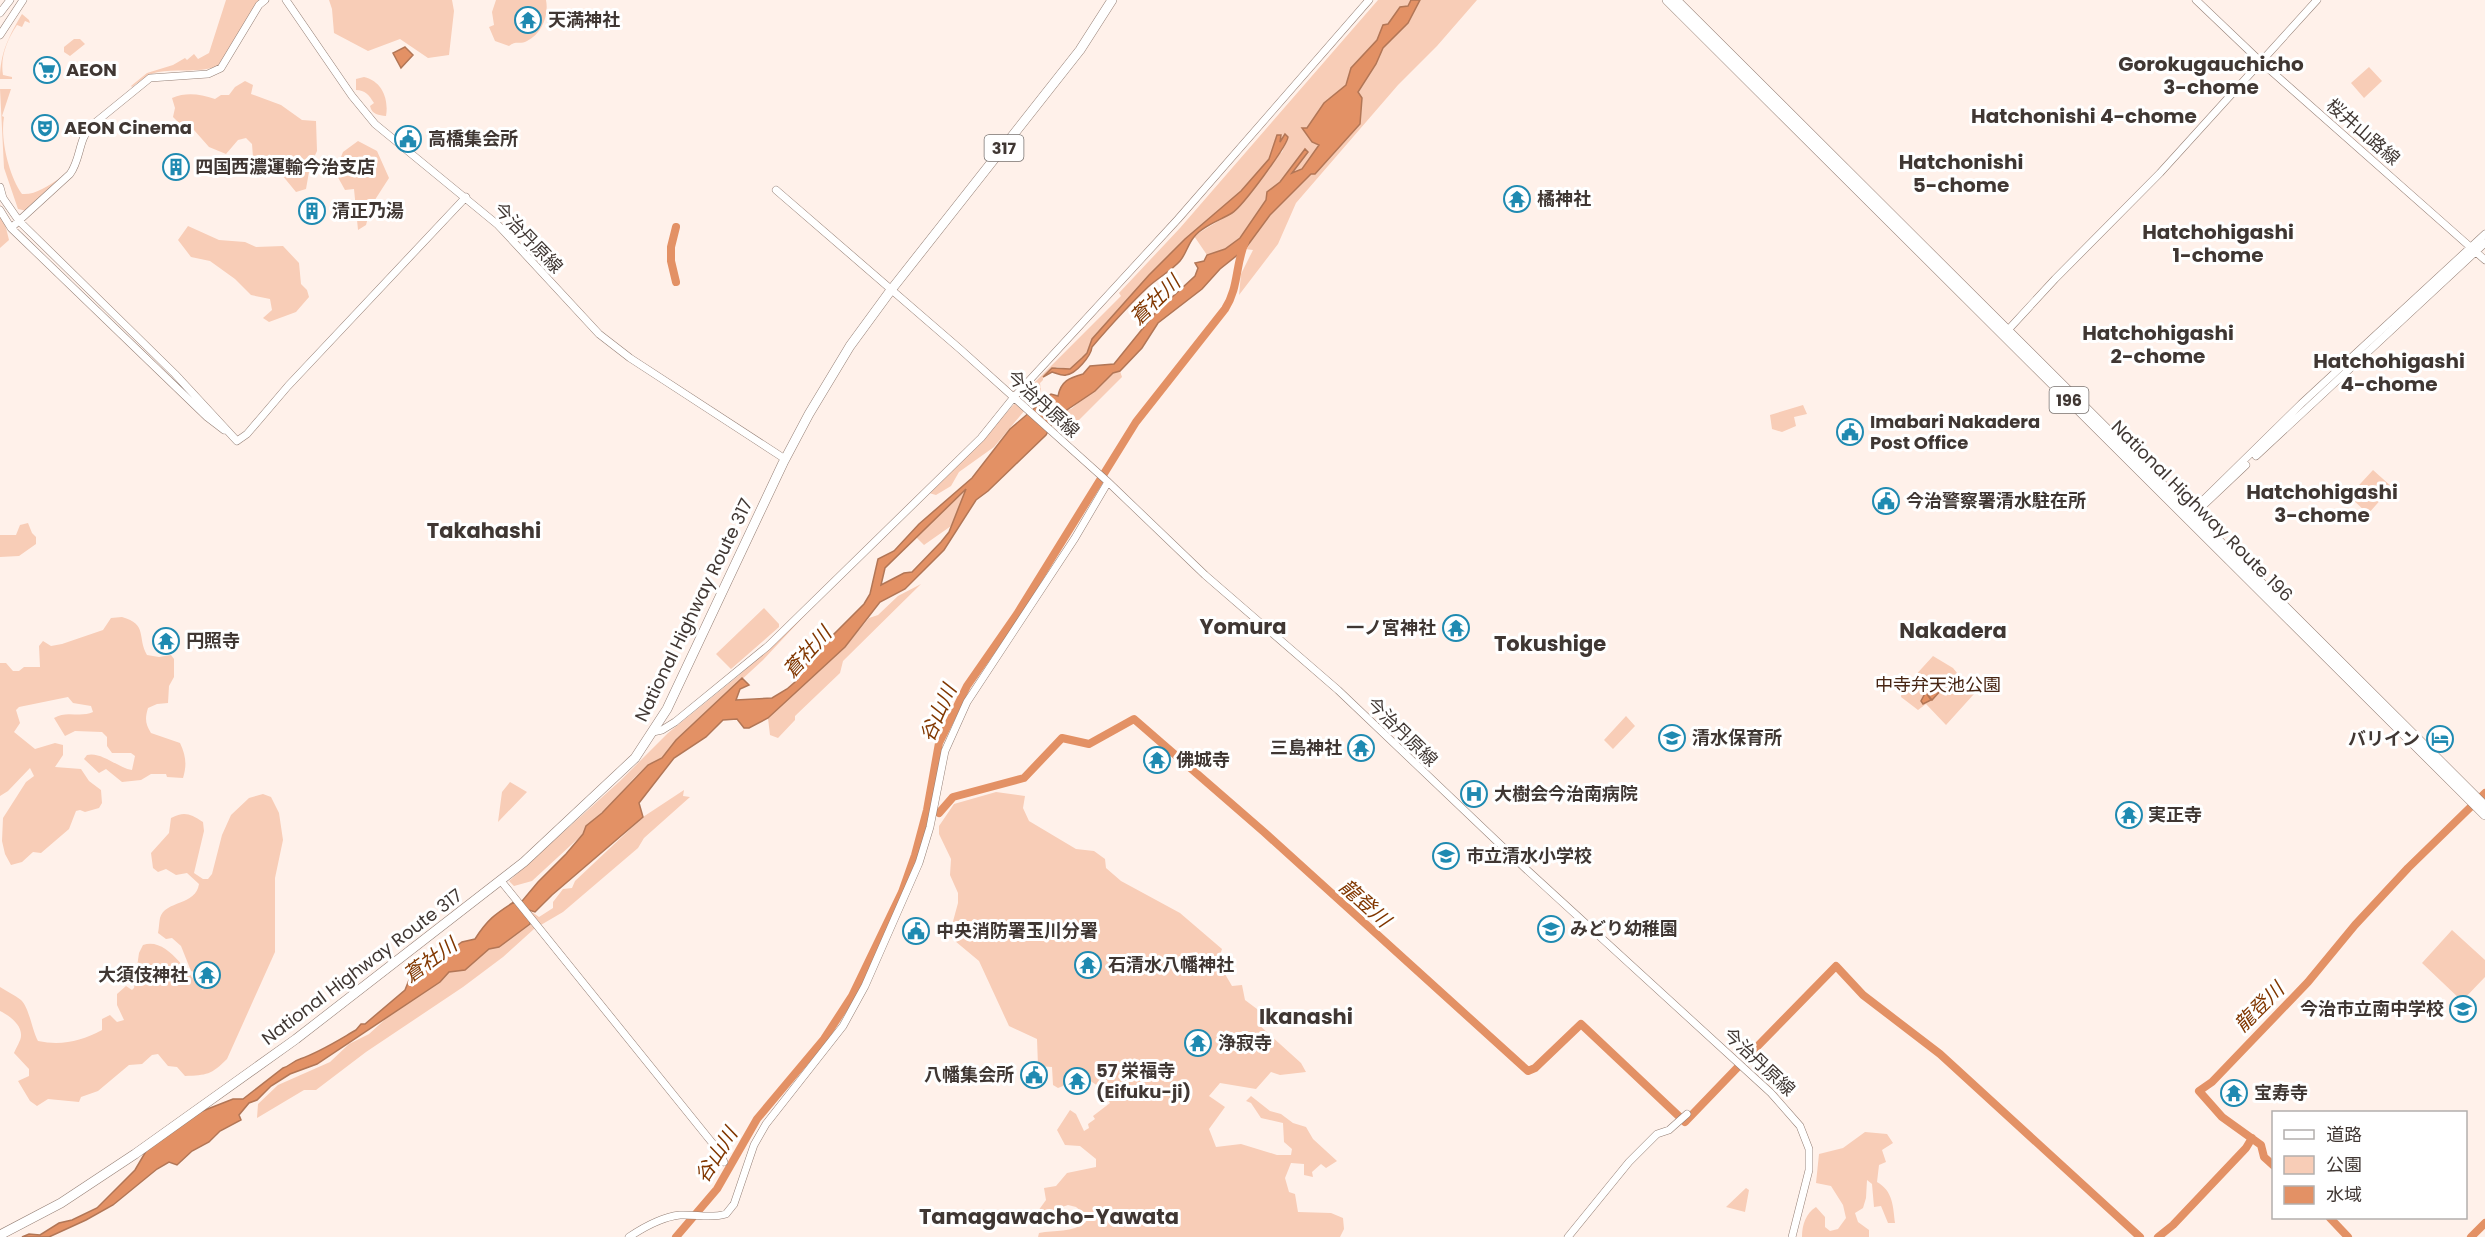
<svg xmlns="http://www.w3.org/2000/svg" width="2485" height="1237" viewBox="0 0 2485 1237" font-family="Poppins,'Noto Sans JP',sans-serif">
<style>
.green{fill:#f8cdb7}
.water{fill:#e39165;stroke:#b27656;stroke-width:1.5;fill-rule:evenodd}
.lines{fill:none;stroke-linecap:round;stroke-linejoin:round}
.river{stroke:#e39165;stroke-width:8}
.secondary-casing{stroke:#947f75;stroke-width:8}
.highway-casing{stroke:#947f75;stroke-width:10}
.secondary{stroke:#fff;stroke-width:7}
.highway{stroke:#fff;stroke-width:9}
.labels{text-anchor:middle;stroke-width:6;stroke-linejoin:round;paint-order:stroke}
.shield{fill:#fff;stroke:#797370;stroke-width:1.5}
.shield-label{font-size:16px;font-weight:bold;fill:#403733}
.poi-label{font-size:18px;font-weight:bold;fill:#403733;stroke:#fff;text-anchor:start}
.street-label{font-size:18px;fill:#403733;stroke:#fff}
.park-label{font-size:18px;fill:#472513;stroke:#fff}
.neighbourhood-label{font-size:20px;font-weight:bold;fill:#403733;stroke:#fff}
.water-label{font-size:20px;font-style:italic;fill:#813700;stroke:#fff}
.quarter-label{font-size:21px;font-weight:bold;fill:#403733;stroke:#fff}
</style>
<rect width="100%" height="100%" fill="#fff1ea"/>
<path class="green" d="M226,0h34l-39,65c-21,9 -42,3 -63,7 -10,2 -18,9 -26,15l-1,-1 16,-13 26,-8 12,-7 2,2 7,-6 4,5 11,-6z
M329,0h123l2,11 -5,44 -21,3 -28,-19 -32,12 -34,-18 -2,-24z
M496,0h50c3,15 -4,34 -19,41 -7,4 -11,-1 -18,5l-14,-5 -6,-14 5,-2 -2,-13z
M1378,0h33l-3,6 -17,13 -18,28 -22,21 -5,17 -22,18 -17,25 -5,1 10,12 7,4 -17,24 -12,6 18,-23 -3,-3 -39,51 -26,38 -15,11 -18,6 -13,-19 39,-24 19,-20 23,-36 7,-4 3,-7v-10l-6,8 -2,-8 -8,24 -28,32 -56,48 -36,36 -57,64 -5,14 -17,16 -13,-2 -14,9v4l-3,3 1,8 -11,11 -8,-7 99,-99 -2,-3 61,-65z
M1420,0h57l-40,46 -39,39 -102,118 -18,41 -39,51 2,-21 12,-24 -8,-1 25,-34 41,-41h4l44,-50 3,-26 -5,-6 19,-28 7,-16 25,-25z
M22,14l7,6 1,3 -5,-2 -3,6 -5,-2c-10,15 -17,32 -14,50l9,2v2h-12c0,-26 9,-43 22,-65z
M74,39h6l5,5 -15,12 -6,-4v-5z
M2369,67l13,14 -18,17 -13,-15z
M364,77c18,4 25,22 22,39 -7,-1 -14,-1 -16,-10l4,-3c-5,-8 -9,-13 -18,-13v-11z
M245,81l8,4 -2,9 30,11 21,15 14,1 1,30 -7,15 -4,23 -10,3 -14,-17 -13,-1 -16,-17 -1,-13 -6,-6 -8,2 -12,14 -17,-7 -15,-17 -13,-5 -8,-8 2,-9 -3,-10c15,-6 27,-4 43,1l6,-4h8l6,-8z
M0,89h11l-9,27 2,1c-4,22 5,59 18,77 14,1 25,-8 37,-15h4l-36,32 -9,-2 -14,-41z
M358,141l19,10 12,27 -18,28 -5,19 -8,5 -4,-41 -9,1 -10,-18 8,-20z
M0,204l9,36 -9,8z
M188,226l31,14 26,2 11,5 27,-1 16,17 2,21 6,6 2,7 -13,15 -27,10 -6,-4 9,-8 -2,-11 -19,-4 -16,-16 -25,-18 -19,-4 -13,-17z
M1120,371l2,6 -57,57 -12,-12 8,-11 10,-2 42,-36z
M1016,402l9,8 -31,37 -35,25 -8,14 -15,9 -7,-2 44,-43z
M1803,405l4,9 -13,3 2,9 -14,6 -10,-3 -2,-14z
M2373,470l19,17 -24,27 -19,-18z
M967,487l-16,39 -27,19 -9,-9z
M28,523l4,10 4,4v7l-17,12 -19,1v-22h16l4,-10z
M921,584l-78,77 -3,12 -45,43v4l-17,18 -8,-3 -2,-17 77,-71 24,-29 9,-3 20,-19z
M764,608l15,16v3l-48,42 -15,-15z
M808,612l-45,48 -87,80 -14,18 -14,7 -14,13 -24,27 -24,21 -3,8 -51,47 -18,5 -5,-5 111,-100 48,-48 70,-57z
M122,617c26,7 15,21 25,38l12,2 12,-2 3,4v18l-5,9 -1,17 -11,1 -9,4c-3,10 -3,16 3,25l29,10c6,13 7,22 3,35l-16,-1 -1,-3h-15l-10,6 -19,2 -16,-13 -7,4 -15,-14 3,-4c14,-4 31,13 45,15l3,-14 -4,-3h-19l-5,-7v-9l-5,-5 -27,-1 -10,5 -11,-18c12,-8 26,0 39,-6l-2,-6 -18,-3 -5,-6 -49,10 -3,3 4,13 -6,9 21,17 20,-6 8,2v10l-8,12 26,2 8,12 12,9 1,13 -3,5 -14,4 -5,-2 -4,1 -7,18 -28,24 -8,-1 -11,10 -11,3 -6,-11 -3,-13 1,-23 23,-36 8,-6 -4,-8 -22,23 -8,5v-133h6l7,8h6l5,-4h16l-1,-21 4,-5 8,5 11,-2 41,-14 8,-12z
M1933,656l20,12 21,26 -28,31 -20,-21 -8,6 -17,-13 1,-7z
M1626,716l9,10 -22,23 -9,-9z
M510,782l17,10 -29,30 4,-30z
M684,790l-1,6 7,1 -46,41 -6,10 -75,64 -29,17 -31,28 -40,30 -97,65 -50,38h-12l-47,28 1,-14 20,-19 52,-23 19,-18 20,-10 21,-19 50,-33 9,-10 16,-2 24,-21 10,-2 31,-23 -1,-14 10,7 14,-9v-6l10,-13 9,-1 3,-7 68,-64z
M996,792l29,4 -2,12 6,13 47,28 18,2 11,8 1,9 15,13 59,32 42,36 -4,13 14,24 10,-1 3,15 20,15 -7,9 43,39 5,9 -26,3 -9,-3 -15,17 -36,-6 -11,13 16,11 -16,22 7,18 25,-3 36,11h14l1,-6 -8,-7 -1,-19 -22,-5 -10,-15 -5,-2 5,-5 19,15 11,3 12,9 13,4 7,12 24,22 -11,7 -5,-4 -9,8 1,5 -9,-2v-11l-13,-1 -6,15 4,14 6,2 3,18 33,1 12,5 1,11 -4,8h-302l1,-4c16,-3 33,0 47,-11l1,-6 -11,-9 -8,-2 -26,9 -4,-3 8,-11 -2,-12 12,-2 11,-13 29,-6v-8l-16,-13 -15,-1 -8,-15 13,-20 6,4 8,17 5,-3 -1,-4 7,-5 -2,-3 17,-13 -12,-17 -24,-16 -11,16 -5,2 -5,-3 -1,-18 -14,-1 -1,-27 -28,-13 -30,-65 -30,-25 9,-33v-10l-8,-18 1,-16 -12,-25v-8l15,-22z
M263,794l8,3 8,16 4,27 -8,38v74l-48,107c-16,16 -20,16 -42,17l-8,-9 -9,-1 -10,-12 -6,1 -10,9 -13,1 -31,26 -17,6 -2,5 -31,-3 -11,7 -7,-5 -12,-20 11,-5v-7l-15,-16c2,-5 7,-13 7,-17 1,-12 -13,-21 -21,-25v-24c6,4 15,8 21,13 8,7 11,30 17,41 24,5 43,0 64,-11v-11l8,-4 7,7 7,-2 -7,-15v-11l9,-8 6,4 2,-2 5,-35 4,-8c24,-9 45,30 60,45l13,-22 -6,-7 -12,12 -7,-2 -10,-25 -9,-8 -6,1 -8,-6c1,-5 1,-10 2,-15 5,-18 36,-12 39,-34l-12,-11 -11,2 -10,-6 -8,3 -5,-4 -2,-15 18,-20 2,-15c14,-7 19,-4 32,4l1,9 -10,42 9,6h5l4,-5 10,-39 9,-20 18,-17z
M2452,930l33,30v17l-23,24 -40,-38z
M1865,1132l22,2 6,9 -11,7 4,12 -7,3 -2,17c16,9 16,24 18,41h-7l-7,-17 -7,1 -2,-23 -5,-4 -1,18 -3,10 -8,5 3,9 11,8v7h-67c0,-12 4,-24 14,-30l9,10v10l5,4 8,-2 8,-11 -3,-13 -12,-19 -15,-3 3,-29 24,-6z
M1746,1188l3,2 -4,22 -19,-5z"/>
<path class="water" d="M1411,0h9l-12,23 -25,25 -7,16 -18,28 4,6 -2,26 -45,50h-4l-41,41 -25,34 -25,20 -18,20 -44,34 -16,25 -22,23 -7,2 -18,18 -40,27 -9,17 -58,56 -12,9 -32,50 -39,39 -25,13 -35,45 -77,71 -19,10h-5l-7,-9 -14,1 -17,17 -32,21 -35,45 4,14 -91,78 -17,17 -6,-2 1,14 -31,23 -10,2 -24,21 -16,2 -9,10 -123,82 -27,10 -19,12 -14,14 -8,3 -10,12 2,5 -21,11 -11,11 -17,9 -15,14 -8,-3 -12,7 -44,36 -27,15 -37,17h-27l7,-3 11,1 19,-12 13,-3 25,-12 38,-38 14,-24 51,-34 33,-13h10l40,-31c7,-2 10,-7 17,-9 20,-7 37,-18 56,-29l5,-6h4l40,-34 4,-10 53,-38 13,-3c12,-19 20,-25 39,-37l4,4 20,-24 28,-28 17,-20 3,-8 16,-13 46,-48 14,-7 14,-18 66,-62 7,7 -9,4 -4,11 36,-2 15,-9 8,-7 15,-24 54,-54 6,-10 8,-35 16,-8 25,-27 53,-46 38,-49 41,-35 7,2c3,-15 11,-18 25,-22l7,-8 24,-2 42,-52 39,-36 3,-8 -3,-5 9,-2 3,-6 18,-6 15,-11 26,-38 1,-8 13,-10 25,-33 3,3 -16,21 10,-4 17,-24 -7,-3 -10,-14h5l17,-25 22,-18 5,-17 26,-28 6,-15 5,-1 12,-17 8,-1zM966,489l-17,43 -8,10 -29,30 -8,1 -23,12 4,-17z
M405,47l8,8 -12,13 -8,-15z
M1285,134l3,3c-1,9 -45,69 -56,76 -11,7 -30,13 -38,24 -6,7 -8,17 -14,24 -8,9 -22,17 -32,26 -20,19 -38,39 -56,60 -1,9 -16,27 -26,28 -4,1 -10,-2 -14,-3l-9,5 9,-9 18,1 12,-11 5,-5 5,-14 57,-64 36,-36 56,-48 28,-32 8,-24h4l-1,7z
M1936,679l7,2 -6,1 5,7 -10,11 -5,-6 4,6 -8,4 -2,-3 8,-15 3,4 -3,3 7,-2 -5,-6z"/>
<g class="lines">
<path class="river" d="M676,227l-5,20v14l5,21
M939,813l14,-16 71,-19 38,-40 27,6 45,-25 130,113 264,239 7,-3 46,-44 104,98 52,-54
M1746,1058l90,-92 27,29 77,59 200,183
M2274,1166l-10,-9 -3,-12 -39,-28 -23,-26 13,-9 96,-100 47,-57 53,-57 77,-75
M2330,1218l18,19
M676,1237l41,-48 40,-70 67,-80 28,-43 50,-104 13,-37 12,-45 12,-67 28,-57 50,-72 119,-192 89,-113c14,-22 10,-43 20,-67
M2158,1237l15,-12 73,-77 6,-10
M2471,1237l14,-14"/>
<defs>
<path id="secondary" d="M286,0l66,96 23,28 123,101 101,109 31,24 155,101
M2196,0l65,62 224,198
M0,13l10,-13
M0,35l23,-35
M0,187l3,11 16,23 156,153 62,67
M776,190l184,159 147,132 98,94 133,115 188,179 245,224 29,33 9,23v21l-17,67
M0,210l11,18 196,189 17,13
M11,228l59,-54c11,-15 8,-34 21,-48l59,-48 58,-4 13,-6 38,-63 6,-5
M2008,330l47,-51 105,-106 157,-173
M237,441l10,-7 41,-48 178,-189
M2256,456l229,-213
M2189,514l112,-110 184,-170
M2191,517l55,-52
M653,732l9,-2 13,-8 93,-76 213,-208 33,-41 164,-178 191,-219
M501,881l217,269 6,12
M629,1237c15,-10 32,-20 51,-22 16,-1 30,4 46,-1l8,-10 20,-59 12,-21 77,-98 22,-40 54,-123 11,-36 15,-76 22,-49 108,-164 33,-56
M1568,1237l61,-75 28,-28 12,-4 18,-16"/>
<path id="highway" d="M1667,0l818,815
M1676,0l809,806
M0,1235l61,-32 74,-49 161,-115 228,-177 111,-104 32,-49 116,-246 26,-49 41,-68 41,-56 189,-240 32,-50"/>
</defs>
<use href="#secondary" class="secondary-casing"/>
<use href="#highway" class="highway-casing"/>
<use href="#secondary" class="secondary"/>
<use href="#highway" class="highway"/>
</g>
<defs>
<symbol id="temple-ring" viewBox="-11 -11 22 22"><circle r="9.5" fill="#fff" stroke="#1f8ab1" stroke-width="1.5"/><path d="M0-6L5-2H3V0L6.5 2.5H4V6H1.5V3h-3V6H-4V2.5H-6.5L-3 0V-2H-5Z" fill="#1f8ab1"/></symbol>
<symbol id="supermarket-ring" viewBox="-11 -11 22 22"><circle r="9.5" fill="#fff" stroke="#1f8ab1" stroke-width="1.5"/><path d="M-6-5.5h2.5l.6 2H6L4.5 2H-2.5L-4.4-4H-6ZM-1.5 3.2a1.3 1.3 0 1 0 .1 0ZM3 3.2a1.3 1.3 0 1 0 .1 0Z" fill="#1f8ab1"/></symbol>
<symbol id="theatre-ring" viewBox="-11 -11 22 22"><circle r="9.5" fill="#fff" stroke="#1f8ab1" stroke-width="1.5"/><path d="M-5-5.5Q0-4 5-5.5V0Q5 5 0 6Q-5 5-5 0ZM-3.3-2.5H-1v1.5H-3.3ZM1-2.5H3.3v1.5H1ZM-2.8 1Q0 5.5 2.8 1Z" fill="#1f8ab1"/></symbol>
<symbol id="civic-ring" viewBox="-11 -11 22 22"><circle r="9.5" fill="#fff" stroke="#1f8ab1" stroke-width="1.5"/><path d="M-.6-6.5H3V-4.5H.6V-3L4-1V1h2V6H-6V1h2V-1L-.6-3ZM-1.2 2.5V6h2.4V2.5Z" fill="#1f8ab1"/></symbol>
<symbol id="building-ring" viewBox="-11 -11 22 22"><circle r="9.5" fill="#fff" stroke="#1f8ab1" stroke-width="1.5"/><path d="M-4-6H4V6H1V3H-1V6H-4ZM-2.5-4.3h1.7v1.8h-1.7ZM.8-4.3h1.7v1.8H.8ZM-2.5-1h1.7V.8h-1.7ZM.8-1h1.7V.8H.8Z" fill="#1f8ab1"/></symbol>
<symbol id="school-ring" viewBox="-11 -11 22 22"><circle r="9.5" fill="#fff" stroke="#1f8ab1" stroke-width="1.5"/><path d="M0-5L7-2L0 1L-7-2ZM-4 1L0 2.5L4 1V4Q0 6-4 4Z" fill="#1f8ab1"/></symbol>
<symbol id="hotel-ring" viewBox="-11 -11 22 22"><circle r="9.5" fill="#fff" stroke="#1f8ab1" stroke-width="1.5"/><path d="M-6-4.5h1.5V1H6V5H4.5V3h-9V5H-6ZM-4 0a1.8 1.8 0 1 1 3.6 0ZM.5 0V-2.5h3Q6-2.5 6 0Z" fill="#1f8ab1"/></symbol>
<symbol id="hospital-ring" viewBox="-11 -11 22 22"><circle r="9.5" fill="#fff" stroke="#1f8ab1" stroke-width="1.5"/><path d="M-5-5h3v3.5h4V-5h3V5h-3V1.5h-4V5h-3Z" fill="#1f8ab1"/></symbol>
</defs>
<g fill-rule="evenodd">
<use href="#temple-ring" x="513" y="5" width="30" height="30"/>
<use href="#supermarket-ring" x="32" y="55" width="30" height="30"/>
<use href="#theatre-ring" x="30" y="113" width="30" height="30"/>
<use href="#civic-ring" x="393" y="124" width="30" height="30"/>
<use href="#building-ring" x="161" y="152" width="30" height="30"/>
<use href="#temple-ring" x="1502" y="184" width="30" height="30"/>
<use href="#building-ring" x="297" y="196" width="30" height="30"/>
<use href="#civic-ring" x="1835" y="417" width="30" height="30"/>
<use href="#civic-ring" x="1871" y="486" width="30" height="30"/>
<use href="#temple-ring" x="1441" y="613" width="30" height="30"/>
<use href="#temple-ring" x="151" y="626" width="30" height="30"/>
<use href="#school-ring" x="1657" y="723" width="30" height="30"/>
<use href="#hotel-ring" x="2425" y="724" width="30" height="30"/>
<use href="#temple-ring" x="1346" y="733" width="30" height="30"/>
<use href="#temple-ring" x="1142" y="745" width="30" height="30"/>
<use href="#hospital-ring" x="1459" y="779" width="30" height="30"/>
<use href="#temple-ring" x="2114" y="800" width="30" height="30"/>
<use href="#school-ring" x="1431" y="841" width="30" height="30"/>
<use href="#school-ring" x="1536" y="914" width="30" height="30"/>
<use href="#civic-ring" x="901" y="916" width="30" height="30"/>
<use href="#temple-ring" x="1073" y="950" width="30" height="30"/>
<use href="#temple-ring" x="192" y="960" width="30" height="30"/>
<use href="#school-ring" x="2448" y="994" width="30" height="30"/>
<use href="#temple-ring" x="1183" y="1028" width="30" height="30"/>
<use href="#civic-ring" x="1019" y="1060" width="30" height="30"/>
<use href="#temple-ring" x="1062" y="1066" width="30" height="30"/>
<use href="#temple-ring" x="2219" y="1078" width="30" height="30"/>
</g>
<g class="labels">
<g class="shield">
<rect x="984.5" y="135" width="39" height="26" rx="4.5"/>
<rect x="2049.5" y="387" width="39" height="26" rx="4.5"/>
</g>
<g class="shield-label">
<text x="1004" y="154">317</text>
<text x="2069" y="406">196</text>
</g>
<g class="poi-label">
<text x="548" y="26">天満神社</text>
<text x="66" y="76">AEON</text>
<text x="64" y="134">AEON Cinema</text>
<text x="428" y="145">高橋集会所</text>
<text x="195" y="173">四国西濃運輸今治支店</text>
<text x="1537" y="205">橘神社</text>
<text x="332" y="217">清正乃湯</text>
<text x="1870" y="428">Imabari Nakadera<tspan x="1870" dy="21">Post Office</tspan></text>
<text x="1906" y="507">今治警察署清水駐在所</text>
<text x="1436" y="634" text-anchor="end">一ノ宮神社</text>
<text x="186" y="647">円照寺</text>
<text x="1692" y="744">清水保育所</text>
<text x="2420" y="745" text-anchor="end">バリイン</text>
<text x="1342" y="754" text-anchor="end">三島神社</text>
<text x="1176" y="766">佛城寺</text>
<text x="1494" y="800">大樹会今治南病院</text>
<text x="2148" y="821">実正寺</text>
<text x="1466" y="862">市立清水小学校</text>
<text x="1570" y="935">みどり幼稚園</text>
<text x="936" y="937">中央消防署玉川分署</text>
<text x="1108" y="971">石清水八幡神社</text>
<text x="188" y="981" text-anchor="end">大須伎神社</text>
<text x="2444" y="1015" text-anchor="end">今治市立南中学校</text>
<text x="1218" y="1049">浄寂寺</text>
<text x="1096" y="1077">57 栄福寺<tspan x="1096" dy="21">(Eifuku-ji)</tspan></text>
<text x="1014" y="1081" text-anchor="end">八幡集会所</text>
<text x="2254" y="1099">宝寿寺</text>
</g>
<g class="street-label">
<text transform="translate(2363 132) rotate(41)" y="6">桜井山路線</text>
<text transform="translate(528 238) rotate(46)" y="6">今治丹原線</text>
<text transform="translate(1043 404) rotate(42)" y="6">今治丹原線</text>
<text transform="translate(2202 511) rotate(45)" y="6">National Highway Route 196</text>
<text transform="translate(694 610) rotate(-64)" y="6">National Highway Route 317</text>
<text transform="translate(1402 732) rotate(44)" y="6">今治丹原線</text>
<text transform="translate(362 967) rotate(-37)" y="6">National Highway Route 317</text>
<text transform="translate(1759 1062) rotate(43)" y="6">今治丹原線</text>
</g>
<g class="park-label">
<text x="1938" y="691">中寺弁天池公園</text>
</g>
<g class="neighbourhood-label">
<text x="2211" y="71">Gorokugauchicho<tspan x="2211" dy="23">3-chome</tspan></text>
<text x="2084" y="123">Hatchonishi 4-chome</text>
<text x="1961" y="169">Hatchonishi<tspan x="1961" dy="23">5-chome</tspan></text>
<text x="2218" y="239">Hatchohigashi<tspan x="2218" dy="23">1-chome</tspan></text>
<text x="2158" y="340">Hatchohigashi<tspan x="2158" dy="23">2-chome</tspan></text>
<text x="2389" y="368">Hatchohigashi<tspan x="2389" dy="23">4-chome</tspan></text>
<text x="2322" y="499">Hatchohigashi<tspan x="2322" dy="23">3-chome</tspan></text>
</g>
<g class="water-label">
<text transform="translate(1155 300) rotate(-44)" y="7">蒼社川</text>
<text transform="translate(807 652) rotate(-48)" y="7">蒼社川</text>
<text transform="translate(938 713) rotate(-66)" y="7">谷山川</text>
<text transform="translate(1365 903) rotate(42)" y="7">龍登川</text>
<text transform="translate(430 960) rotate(-36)" y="7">蒼社川</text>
<text transform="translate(2259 1007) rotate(-45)" y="7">龍登川</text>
<text transform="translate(716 1155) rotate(-58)" y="7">谷山川</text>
</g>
<g class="quarter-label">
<text x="484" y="538">Takahashi</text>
<text x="1243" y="634">Yomura</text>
<text x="1953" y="638">Nakadera</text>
<text x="1550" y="651">Tokushige</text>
<text x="1306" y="1024">Ikanashi</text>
<text x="1049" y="1224">Tamagawacho-Yawata</text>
</g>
</g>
<rect x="2272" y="1111" width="195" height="108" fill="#ffffff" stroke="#b3afad" stroke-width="1.5"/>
<rect x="2284" y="1130" width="30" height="9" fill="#ffffff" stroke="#b3afad" stroke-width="1.5"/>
<text x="2326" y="1141" font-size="18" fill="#403733">道路</text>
<rect x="2284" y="1156" width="30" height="18" fill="#f8cdb7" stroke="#b3afad" stroke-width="1.5"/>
<text x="2326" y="1171" font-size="18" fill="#403733">公園</text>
<rect x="2284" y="1186" width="30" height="18" fill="#e39165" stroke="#b3afad" stroke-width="1.5"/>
<text x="2326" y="1201" font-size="18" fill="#403733">水域</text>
</svg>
